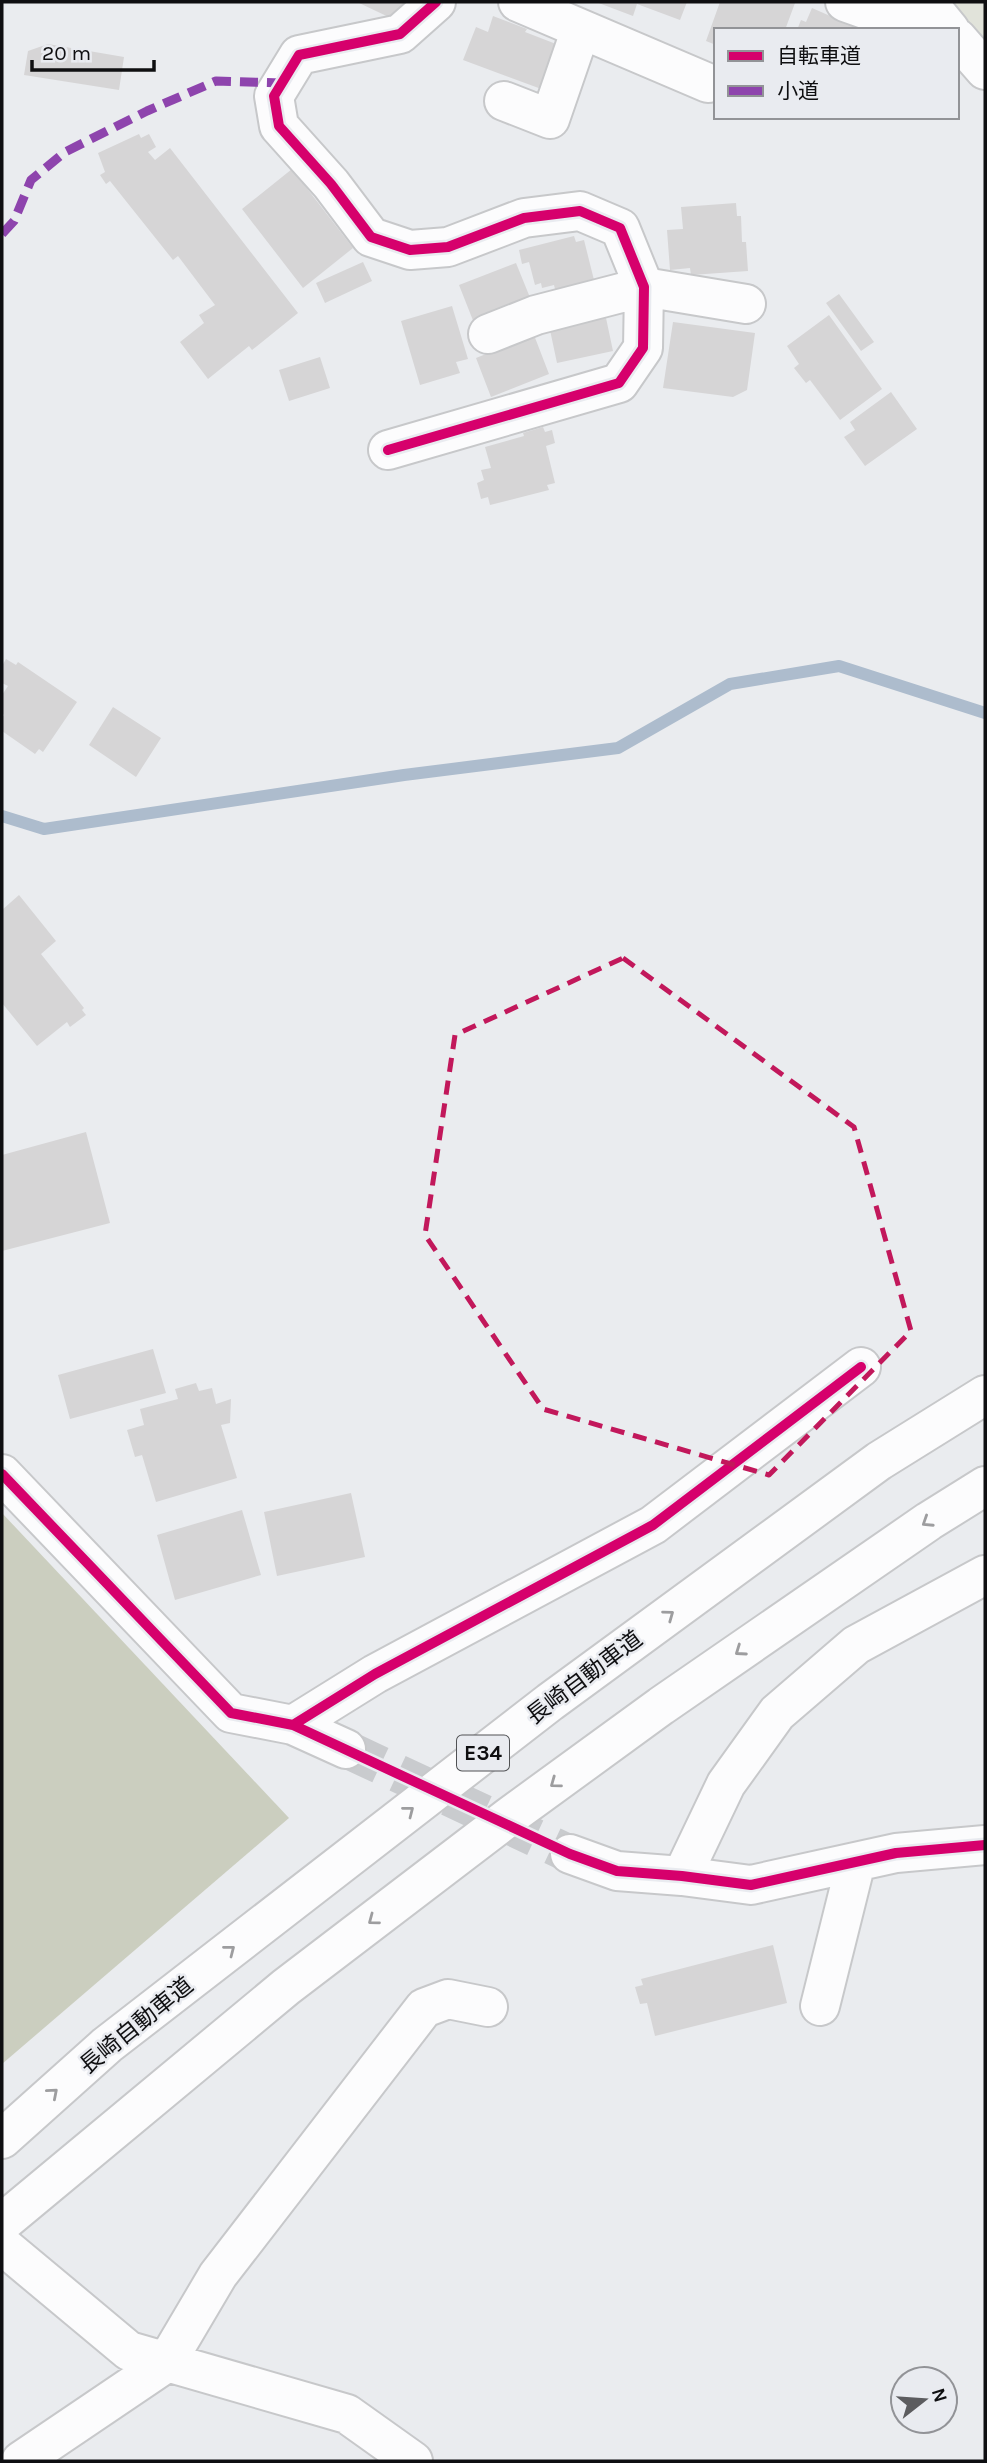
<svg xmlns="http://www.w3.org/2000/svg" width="987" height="2463" viewBox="0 0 987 2463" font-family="Karla,'Noto Sans JP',sans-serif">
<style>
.green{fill:#e1e3da}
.forest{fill:#cbcebf}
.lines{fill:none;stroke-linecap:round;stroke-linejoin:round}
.stream{stroke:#adbccd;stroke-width:12}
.building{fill:#d6d5d6}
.minor-tunnel{stroke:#c9cbce;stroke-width:38;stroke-dasharray:38 19;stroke-linecap:butt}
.minor-casing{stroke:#c7c8ca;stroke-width:42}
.highway-casing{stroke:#c7c8ca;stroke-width:42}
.minor{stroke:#fcfcfd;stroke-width:38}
.highway{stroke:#fcfcfd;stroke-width:38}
.quiet{stroke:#8e44ad;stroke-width:9;stroke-dasharray:18 9;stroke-linecap:butt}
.cycleway-casing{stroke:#e9ebf0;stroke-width:15}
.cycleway{stroke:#d6006c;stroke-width:10}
.oneway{stroke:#9d9d9f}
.marked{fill:none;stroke:#c2185b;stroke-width:5;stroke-dasharray:14 9;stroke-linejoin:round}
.labels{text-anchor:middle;stroke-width:5;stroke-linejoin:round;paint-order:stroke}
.shield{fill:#e9ebf0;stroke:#505154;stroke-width:2}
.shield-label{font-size:21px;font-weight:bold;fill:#0f0f11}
.street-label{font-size:23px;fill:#0f0f11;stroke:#e9ebf0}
</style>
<rect width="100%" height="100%" fill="#eaecef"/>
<path class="green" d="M949,2h36v62z"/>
<path class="forest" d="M2,1513l287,305 -287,246z"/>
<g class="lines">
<path class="stream" d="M2,816l42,13 360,-54 214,-27 112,-64 109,-18 146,47"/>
</g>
<path class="building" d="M357,2h47l-9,18z
M596,2h91l-7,18 -43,-16 -4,12z
M720,2h70l5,1 -10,27h-69v15l-10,-4z
M812,8l50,22h-65l4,-10 5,2z
M493,16l34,13 -2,3 44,17 -25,41 -81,-30 13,-33 12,5z
M48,44l76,13 -5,33 -95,-15 4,-24z
M139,134l2,4 8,-4 7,13 -8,5 7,8 15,-12 128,165 -46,37 -3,-4 -41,33 -28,-37 24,-19 -5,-8 16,-10 -37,-49 -5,4 -63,-79 -4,3 -6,-9 5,-3 -7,-19z
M292,169l61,79 -50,40 -61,-79z
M736,203l1,13h4l1,26h4l2,29 -57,4 -1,-7 -20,2 -3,-40 16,-1 -2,-22z
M574,236l2,6 8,-2 11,44 -39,9 -2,-8 -12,3 -1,-5 -6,2 -6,-23 -7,2 -3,-14z
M363,262l9,19 -47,22 -9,-20z
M516,263l15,37 -57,23 -15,-38z
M839,294l35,48 -13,9 -35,-48z
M452,306l16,53 -12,3 4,11 -40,12 -19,-64z
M829,315l53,74 -42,31 -30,-40 -4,3 -12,-15 5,-4 -12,-18z
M606,318l7,33 -56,12 -7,-33z
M673,322l82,11 -8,57 -14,7 -70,-9z
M534,335l15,39 -58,23 -15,-39z
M320,357l10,31 -41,13 -10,-31z
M891,392l26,37 -52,37 -21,-29 11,-7 -5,-8z
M543,427l2,5 7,-2 3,13 -9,3 9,37 -8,2 2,5 -59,15 -2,-8 -7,2 -4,-16 7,-3 -3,-10 10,-2 -6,-21 39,-11 -1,-3z
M6,659l10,6 2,-3 59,40 -34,50 -4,-3 -4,5 -33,-23v-13l2,-3 -2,-2v-18l6,-9 -6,-3v-17z
M113,707l48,31 -25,39 -47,-32z
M19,895l37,46 -15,13 43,54 -2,2 4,5 -16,12 -3,-5 -30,24 -35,-43v-93z
M86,1132l24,91 -108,28v-96z
M153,1349l13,44 -96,26 -12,-44z
M196,1383l3,8 13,-3 4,16 15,-5 -1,24 -9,2 16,53 -81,24 -14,-47 -7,2 -8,-27 17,-5 -4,-16 38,-10 -3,-10z
M351,1493l14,64 -88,19 -13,-64z
M242,1510l19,65 -86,25 -18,-65z
M773,1945l14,58 -132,33 -8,-33 -7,1 -5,-17 8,-2 -2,-6z"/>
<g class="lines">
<path class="minor-tunnel" d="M346,1749l224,105"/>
<defs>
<path id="minor" d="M518,2l190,81
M845,2l31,11 56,-5 18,22
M957,38l28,32
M504,101l46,18 31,-90
M488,334l48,-19 108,-28 102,17
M388,450l231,-67 24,-35 1,-61 -24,-59 -40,-17 -56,7 -76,29 -38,3 -39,-13 -40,-53 -52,-58 -5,-30 25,-41 101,-21 36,-32
M2,1474l229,239 62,12 53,24
M293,1725l82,-51 278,-149 208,-158
M570,1854l47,17 65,5 69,9 145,-32 89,-8
M682,1876l44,-92 51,-71 79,-68 129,-70
M820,2006l36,-144
M2,2245l127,106 218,63 66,47
M21,2461l145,-98 52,-88 206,-267 24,-9 40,8"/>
<path id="highway" d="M2,2139l105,-94 443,-343 329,-241 106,-66
M2,2223l284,-236 224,-171 151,-110 268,-185 56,-35"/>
</defs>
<use href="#minor" class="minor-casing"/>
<use href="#highway" class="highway-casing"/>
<use href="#minor" class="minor"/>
<use href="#highway" class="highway"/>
<path class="quiet" d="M2,234l12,-13 17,-41 34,-28 82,-41 69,-30 65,2"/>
<defs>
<path id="cycleway" d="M388,450l231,-67 24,-35 1,-61 -24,-59 -40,-17 -56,7 -76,29 -38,3 -39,-13 -40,-53 -52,-58 -5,-30 25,-41 101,-21 36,-32
M2,1474l229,239 62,12 277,129 47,17 65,5 69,9 145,-32 89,-8
M293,1725l82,-51 278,-149 208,-158"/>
</defs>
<use href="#cycleway" class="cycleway-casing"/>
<use href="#cycleway" class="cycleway"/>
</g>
<defs><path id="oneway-chevron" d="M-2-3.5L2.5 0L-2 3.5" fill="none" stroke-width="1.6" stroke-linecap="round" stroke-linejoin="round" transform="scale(1.75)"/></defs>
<g class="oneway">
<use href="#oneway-chevron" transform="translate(927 1522) rotate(147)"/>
<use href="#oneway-chevron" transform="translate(669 1615) rotate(-36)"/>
<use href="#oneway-chevron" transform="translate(740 1651) rotate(145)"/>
<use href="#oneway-chevron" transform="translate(555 1783) rotate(144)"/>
<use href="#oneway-chevron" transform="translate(409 1811) rotate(-38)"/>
<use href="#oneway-chevron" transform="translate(373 1920) rotate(143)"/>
<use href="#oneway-chevron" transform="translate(230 1950) rotate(-38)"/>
<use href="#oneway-chevron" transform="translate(53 2093) rotate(-41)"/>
</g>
<path class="marked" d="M623,958l231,169 57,204 -142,144 -226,-66 -118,-174 30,-200z"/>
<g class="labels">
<rect class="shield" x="457" y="1735.5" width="52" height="35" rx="5"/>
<g class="shield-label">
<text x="483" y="1760">E34</text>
</g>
<g class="street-label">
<text transform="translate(584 1677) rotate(-37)" y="8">長崎自動車道</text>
<text transform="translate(136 2025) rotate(-39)" y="8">長崎自動車道</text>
</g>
</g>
<rect width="987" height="2463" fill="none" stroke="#0f0f11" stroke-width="7"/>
<rect x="714" y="28" width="245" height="91" fill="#e9ebf0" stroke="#929397" stroke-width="2"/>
<rect x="728" y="51" width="35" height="10" fill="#d6006c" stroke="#929397" stroke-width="2"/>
<text x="777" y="63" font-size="21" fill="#0f0f11">自転車道</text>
<rect x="728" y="86" width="35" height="10" fill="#8e44ad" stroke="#929397" stroke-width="2"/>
<text x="777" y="98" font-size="21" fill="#0f0f11">小道</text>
<g transform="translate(924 2400) rotate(73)"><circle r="33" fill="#e9ebf0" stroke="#929397" stroke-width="2"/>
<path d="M0-5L12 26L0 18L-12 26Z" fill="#5c5c5f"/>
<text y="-10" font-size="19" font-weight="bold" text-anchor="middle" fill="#0f0f11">N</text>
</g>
<path d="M32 60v10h122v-10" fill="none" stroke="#0f0f11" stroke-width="3.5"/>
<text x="42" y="60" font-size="21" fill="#0f0f11" stroke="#e9ebf0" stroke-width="5" paint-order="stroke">20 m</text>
</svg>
